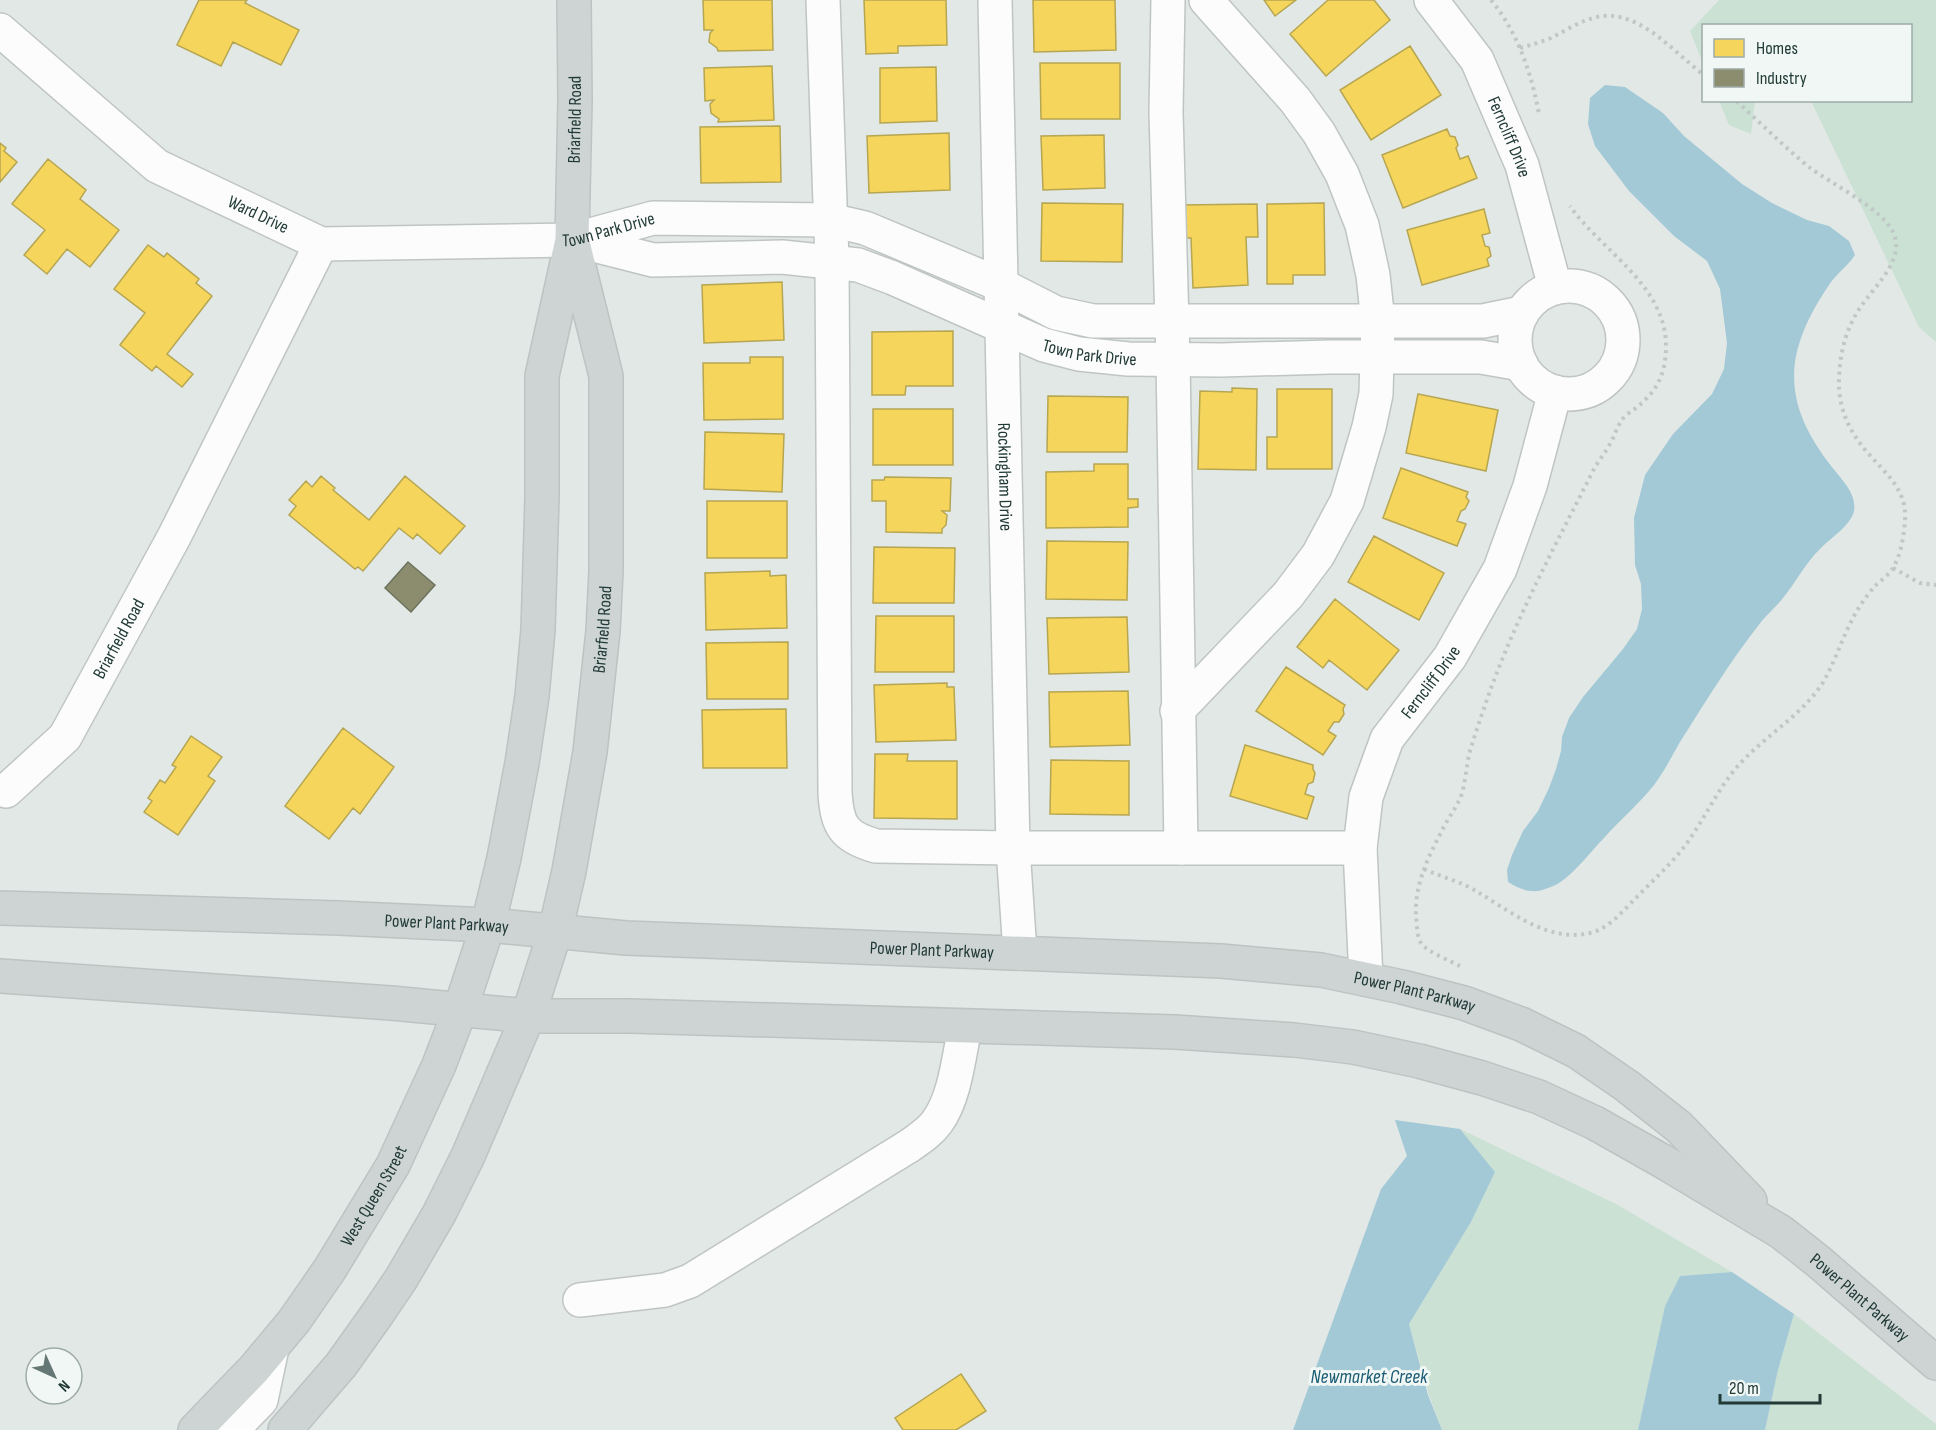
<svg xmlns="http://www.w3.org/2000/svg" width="1936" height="1430" viewBox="0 0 1936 1430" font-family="'Sofia Sans Condensed',sans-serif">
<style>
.green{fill:#cbe1d4}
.water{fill:#a3c9d6}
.homes{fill:#f6d55c;stroke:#b6a651;stroke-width:1.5}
.industry{fill:#8c8c6e;stroke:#6c735d;stroke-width:1.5}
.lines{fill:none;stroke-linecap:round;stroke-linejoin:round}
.minor-casing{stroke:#bfc5c3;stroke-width:36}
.major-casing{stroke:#bcc4c3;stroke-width:36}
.path{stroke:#bfc8c6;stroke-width:4;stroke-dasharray:3 4.5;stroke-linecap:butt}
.minor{stroke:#fbfcfb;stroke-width:33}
.major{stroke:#cdd4d3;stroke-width:33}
.labels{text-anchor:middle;stroke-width:6;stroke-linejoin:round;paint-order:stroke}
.street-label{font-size:18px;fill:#213a36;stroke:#f0f7f4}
.water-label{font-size:20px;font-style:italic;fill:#1c5c75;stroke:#f0f7f4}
</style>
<rect width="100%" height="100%" fill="#e2e8e6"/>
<path class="green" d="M1719,0h217v342l-17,-15 -108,-226 99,-1v-74h-206l-1,37 -13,-32z
M1719,101h36l-4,33 -22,-9z
M1460,1129l156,75 116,68 -52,4 -15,30 -27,124h-196l-13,-35 -20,-71 62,-102 23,-50z
M1794,1314l142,110v6h-171l13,-60z"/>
<path class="water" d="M1605,85l20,2 38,26 21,23 58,48 30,19 35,17 22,6 20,15 6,14c-7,11 -19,19 -26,30 -46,68 -48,117 3,182 10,13 25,27 22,44 -3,14 -23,27 -33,37 -15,14 -25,34 -38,50 -7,9 -15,15 -22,24 -30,38 -55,79 -81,120 -8,14 -16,30 -26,43 -15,19 -34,35 -50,53 -14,14 -28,34 -45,45 -5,3 -15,7 -21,8 -12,1 -20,-3 -30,-9l-1,-12 5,-15 11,-24 15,-20 11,-23 7,-19 5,-18 1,-14 7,-19 14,-21 40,-48 14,-20 5,-20 -1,-25 -6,-19 -1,-47 11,-43 28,-41 39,-40 12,-25 3,-26 -7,-54 -13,-28 -33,-25 -45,-45 -34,-45 -7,-22 2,-26z
M1395,1120l65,9 35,43 -24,50 -62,102 19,71 14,35h-149l88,-241 26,-33z
M1732,1272l62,42 -16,56 -13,60h-127l27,-124 15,-30z"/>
<path class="homes" d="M199,0h48l-2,3 54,27 -18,35 -48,-23 -12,24 -44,-21z
M703,0h69l1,50 -55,1 -1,-3 -8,-6 1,-9 3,-3h-9z
M864,0h82l1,45 -49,1v7l-32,1z
M1033,0h82l1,50 -82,2z
M1264,0h32l-21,16z
M1328,0h46l16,20 -64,56 -36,-42z
M1410,46l31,49 -70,45 -31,-50z
M1040,63h80v56h-79z
M772,66l2,54 -56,2 1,-3 -8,-6 -1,-9 4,-4 -9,1 -1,-33z
M936,67l1,54 -57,2v-55z
M780,126l1,56 -80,1 -1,-56z
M1447,129l3,7 5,1 3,8 -2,3 4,11 8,-3 9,22 -74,30 -21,-53z
M949,133l1,57 -81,3 -2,-57z
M1104,135l1,53 -62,2 -2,-54z
M0,143l6,5 -2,3 13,11 -17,20z
M48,159l38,31 -6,9 39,31 -29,37 -23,-18 -20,25 -23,-19 21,-25 -33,-26z
M1042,203l81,1 -1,58 -81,-1z
M1324,203l1,72h-32v9h-26v-80z
M1257,204l1,33h-12l2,48 -55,3 -2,-50h-8l-2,-33z
M1484,209l6,24 -8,2 3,11 4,1 2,9 -4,3 2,7 -67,19 -15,-55z
M148,245l16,12 3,-4 32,26 -3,4 16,13 -45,58 26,20 -11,13 -26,-21 -4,5 -32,-26 25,-32 -31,-24z
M782,282l2,58 -80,3 -2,-58z
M953,331v55h-47l-1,9h-33v-63z
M750,357h33v62l-79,1 -1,-57h47z
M1232,388l25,1 -1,81 -58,-1 2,-78 32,1z
M1277,389h55v80h-65v-32h10z
M1418,394l80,16 -12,61 -80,-18z
M1048,396l80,1 -1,55h-80z
M873,409h80v56h-80z
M705,432l79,2 -2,58 -78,-3z
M1094,464h34v35h10v8l-10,1v19l-82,1v-56l48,-1z
M1401,468l67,24 -2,5 3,4 -4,8 -4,2 -4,10 9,3 -9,22 -74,-28z
M321,476l14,12 -2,2 36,30 36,-44 60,50 -25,28 -23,-20 -4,5 -14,-11 -36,43 -5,-4 -3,2 -66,-54 7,-9 -7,-6 17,-19 6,6z
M885,477l66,1 -1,33h-8l5,4 -1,10 -4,4v4l-56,-1v-31h-14v-21h12z
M707,501h80v57h-80z
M1374,536l70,37 -25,47 -71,-38z
M1047,541l81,1 -1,58 -81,-1z
M874,547l81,1 -1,55h-81z
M770,571v5l16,-1 1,53 -81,2 -1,-57z
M1335,599l64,51 -32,40 -38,-30 -6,8 -26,-21z
M876,616h78v56h-79z
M1127,617l2,55 -80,2 -2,-56z
M788,642v57h-81l-1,-56z
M1286,667l59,38 -2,4 1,5 -5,8h-5l-6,9 8,5 -13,19 -67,-44z
M947,683v4h7l2,53 -80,2 -2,-57z
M1128,691l2,54 -80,2 -1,-55z
M786,709l1,59h-84l-1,-58z
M343,728l51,39 -34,47 -7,-6 -24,31 -44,-33z
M191,736l31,21 -14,19 7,5 -37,54 -34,-23 8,-11 -4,-3 12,-18 5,3 11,-16 -4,-2z
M1245,745l68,20v4l2,4 -2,9 -5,2 -3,10 9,3 -7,22 -77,-23z
M875,754h33l-1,7h50v58l-83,-1z
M1051,760l78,1v54l-79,-1z
M961,1374l25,37 -30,19h-53l-8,-12z"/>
<path class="industry" d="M408,562l27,23 -24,27 -26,-24z"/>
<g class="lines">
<defs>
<g id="minor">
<path d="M823,0l9,261 3,532c2,33 9,44 41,53l137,2h347"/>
<path id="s1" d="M995,0l18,848 7,105"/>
<path d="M1168,0l-2,112 7,247 8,489"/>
<path id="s2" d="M1431,0l46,60 45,105 33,122"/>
<path id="s3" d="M0,30l157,136 164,78 251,-4 81,-22 177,2 35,8 136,57 55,28 37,8h390l39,-8"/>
<path id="s4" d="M574,240l79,20 129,-3 76,8 35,13 151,67 35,9 49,5 93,1 109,-3h151l40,7"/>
<circle cx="1569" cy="340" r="54"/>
<path d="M1177,711l111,-116 30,-40 29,-54 22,-74 7,-33 1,-37 1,-35 -5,-47 -11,-50 -20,-51 -23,-41 -24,-33 -89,-100"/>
<path id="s5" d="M6,791l59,-54 109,-200 147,-293"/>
<path id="s6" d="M1366,979l-6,-131 6,-51 21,-58 63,-82 50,-88 30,-83 25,-94"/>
<path d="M580,1300l85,-10 25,-9 219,-135c10,-7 21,-14 28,-24 18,-24 22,-66 28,-95"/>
<path d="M232,1430l29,-30 11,-52"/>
</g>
<g id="major">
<path id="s7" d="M0,908l338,10 150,7 138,13 595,23 100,9 81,17 62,16 57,21 55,27 51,35 52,41 71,74"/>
<path id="s8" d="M0,976l391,27 137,13h103l544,16 119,8 59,7 66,14 63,17 57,19 56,26 69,39 117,70 38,30 117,101"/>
<path id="s9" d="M195,1430l59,-61 40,-48 36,-52 63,-104 46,-100 21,-55 28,-85 16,-67 18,-95 10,-67 6,-66 4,-133v-121l30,-136 3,-140 -1,-100"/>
<path id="s10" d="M285,1430l56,-65 37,-52 23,-34 38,-65 29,-58 60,-140 27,-84 14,-61 21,-119 13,-121 3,-60v-195l-32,-129"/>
</g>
</defs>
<use href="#minor" class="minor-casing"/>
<use href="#major" class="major-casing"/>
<path class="path" d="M1491,0c27,33 40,72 48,114
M1520,48c11,-3 21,-6 31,-10 14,-7 27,-16 42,-20 43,-13 80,34 111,57
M1893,568l27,15 16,2
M1424,869c17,8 36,12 52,22 34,20 72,52 114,42 18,-4 32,-21 44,-33 19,-20 40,-38 55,-60 17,-24 29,-51 48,-73 26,-30 63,-50 85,-83 14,-23 21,-50 35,-73 5,-9 12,-18 18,-25 6,-6 14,-11 18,-18 8,-13 11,-33 12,-48 2,-31 -20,-47 -38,-68 -19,-22 -29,-45 -28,-74 1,-21 5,-42 15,-60 12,-25 49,-52 41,-81 -7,-26 -64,-53 -86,-70 -26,-21 -49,-45 -74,-67
M1460,966c-9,-5 -33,-14 -39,-23 -4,-6 -4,-18 -5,-26 -2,-34 14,-64 30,-94 5,-9 11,-17 15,-27 5,-14 5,-30 9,-45 6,-20 13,-40 20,-60 28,-77 67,-149 104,-222 5,-9 12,-17 17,-27 5,-9 7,-19 15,-27 4,-3 8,-5 11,-8 20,-16 28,-32 29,-58 2,-63 -65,-98 -96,-143"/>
<use href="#minor" class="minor"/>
<use href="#major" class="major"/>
</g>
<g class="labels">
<g class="street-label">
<text dy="6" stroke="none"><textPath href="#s9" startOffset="1404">Briarfield Road</textPath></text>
<text dy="6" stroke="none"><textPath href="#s2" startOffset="159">Ferncliff Drive</textPath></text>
<text dy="6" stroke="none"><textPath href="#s3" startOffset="320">Ward Drive</textPath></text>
<text dy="6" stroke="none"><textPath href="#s3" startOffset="678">Town Park Drive</textPath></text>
<text dy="6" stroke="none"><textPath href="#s4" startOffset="536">Town Park Drive</textPath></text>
<text dy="6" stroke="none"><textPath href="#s1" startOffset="477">Rockingham Drive</textPath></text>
<text dy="6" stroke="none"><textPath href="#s10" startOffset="878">Briarfield Road</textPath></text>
<text dy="6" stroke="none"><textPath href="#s5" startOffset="192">Briarfield Road</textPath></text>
<text dy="6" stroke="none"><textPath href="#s6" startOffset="316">Ferncliff Drive</textPath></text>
<text dy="6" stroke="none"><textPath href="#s7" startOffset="447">Power Plant Parkway</textPath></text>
<text dy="6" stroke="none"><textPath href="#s7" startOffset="933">Power Plant Parkway</textPath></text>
<text dy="6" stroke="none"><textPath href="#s7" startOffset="1419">Power Plant Parkway</textPath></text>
<text dy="6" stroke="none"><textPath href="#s9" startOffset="296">West Queen Street</textPath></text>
<text dy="6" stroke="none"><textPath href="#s8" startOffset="1928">Power Plant Parkway</textPath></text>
</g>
<g class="water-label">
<text x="1369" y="1383">Newmarket Creek</text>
</g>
</g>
<rect x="1702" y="24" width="210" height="78" fill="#f0f7f4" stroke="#9daba8" stroke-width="1.5"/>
<rect x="1714" y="39" width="30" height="18" fill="#f6d55c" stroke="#9daba8" stroke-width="1.5"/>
<text x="1756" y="54" font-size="18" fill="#213a36">Homes</text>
<rect x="1714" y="69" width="30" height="18" fill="#8c8c6e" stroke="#9daba8" stroke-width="1.5"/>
<text x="1756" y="84" font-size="18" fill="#213a36">Industry</text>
<g transform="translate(54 1376) rotate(135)"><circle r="28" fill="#f0f7f4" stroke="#9daba8" stroke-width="1.5"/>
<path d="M0-4.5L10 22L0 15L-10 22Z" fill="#657774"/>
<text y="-9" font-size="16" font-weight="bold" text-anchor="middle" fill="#213a36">N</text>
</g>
<path d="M1720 1394v9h100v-9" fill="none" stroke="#213a36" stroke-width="3"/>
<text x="1729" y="1394" font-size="18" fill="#213a36" stroke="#f0f7f4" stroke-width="4.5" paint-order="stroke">20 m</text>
</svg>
